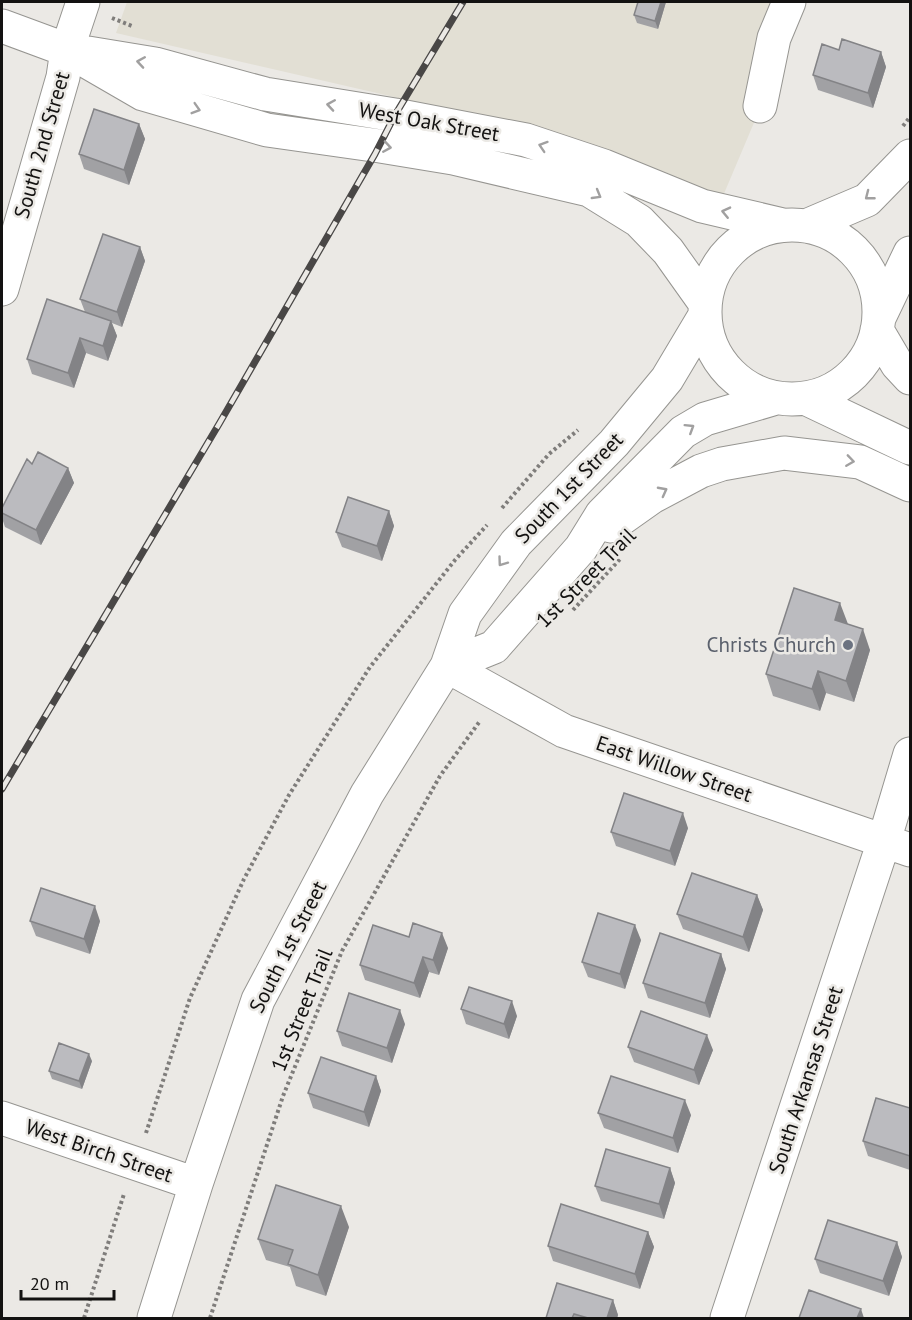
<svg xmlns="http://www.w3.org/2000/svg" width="912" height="1320" viewBox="0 0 912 1320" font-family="'PT Sans',sans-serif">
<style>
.built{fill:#e2dfd4}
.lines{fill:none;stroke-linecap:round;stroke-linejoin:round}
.minor-casing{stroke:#969591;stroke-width:35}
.path{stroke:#7f7d7b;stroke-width:4;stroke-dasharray:3 3;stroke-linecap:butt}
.minor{stroke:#fff;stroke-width:33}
.rail-casing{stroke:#494746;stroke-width:7}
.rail{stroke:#ebe9e5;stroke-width:4.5;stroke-dasharray:14;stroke-linecap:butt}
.wall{fill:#a1a1a4}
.shaded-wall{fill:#838386}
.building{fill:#bbbbbf;stroke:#838386;stroke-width:1.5}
.oneway{stroke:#a1a0a0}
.worship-dot{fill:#6b7280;stroke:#ebe9e5;stroke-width:2}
.labels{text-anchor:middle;stroke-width:5;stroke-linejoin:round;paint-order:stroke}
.street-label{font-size:21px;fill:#131211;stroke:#ebe9e5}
.worship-label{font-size:21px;fill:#5b616d;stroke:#ebe9e5;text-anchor:end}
</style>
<rect width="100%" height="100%" fill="#ebe9e5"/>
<path class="built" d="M127,2h678l-82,194 -229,-76 -378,-87z"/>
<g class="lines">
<defs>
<path id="minor" d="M2,26l65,24 76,44 124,36 113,16 73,12 136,32 50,31 29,30 37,52
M88,53l67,11 110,30 130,21 131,25 78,26 98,40 81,19
M760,106l14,-68 15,-36
M705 312a87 87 0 1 1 174 0a87 87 0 1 1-174 0Z
M806,226l61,-26 43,-44
M2,289l61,-212 4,-27 16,-48
M879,318l31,-65
M877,330l20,34 13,14
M805,398l105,50
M611,526l41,-29 49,-26 21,-7 62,-11 76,9 50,23
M447,666l117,65 346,119
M447,666l47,-19 87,-99 21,-34 81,-82 22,-13 71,-21
M2,1118l194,66
M154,1318l42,-134 62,-184 109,-206 80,-128 18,-52 51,-71 98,-100 53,-64 37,-62
M727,1318l157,-477 26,-87"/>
</defs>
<use href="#minor" class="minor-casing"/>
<path class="path" d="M112,18l20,8
M903,126l7,-9
M502,508l47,-54 29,-24
M573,610l48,-52
M146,1133l44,-135 54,-119 45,-84 81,-128 85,-107 32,-35
M84,1318l40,-124
M210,1318l73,-222 59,-145 98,-175 40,-55"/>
<use href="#minor" class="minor"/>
<defs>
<path id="rail" d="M2,789l217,-365 156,-270 20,-39 68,-113"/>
</defs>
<use href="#rail" class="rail-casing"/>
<use href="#rail" class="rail"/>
</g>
<path class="wall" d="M666,2l-8,27 -21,-6 -3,-8z
M839,50l42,2 5,15 -13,41 -55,-18 -5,-15z
M139,124l6,15 -16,46 -45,-16 -5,-15z
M140,247l5,14 -23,66 -10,-4 5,13 -9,25 -22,-8 -12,35 -42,-14 -5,-15 58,-47 -5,-13z
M32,464l36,4 6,15 -33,62 -36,-18 -3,-9v-10z
M389,511l5,15 -12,35 -40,-14 -6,-15z
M848,624l22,26 -16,52 -28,-9 -6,18 -47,-15 -7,-22z
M688,828l-13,38 -59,-20 -5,-14z
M757,895l6,15 -14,42 -66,-23 -6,-15z
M30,921h70l-10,33 -54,-18z
M409,937l39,11 -9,27 -10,-3 -9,26 -55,-18 -5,-15z
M641,940l-16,49 -37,-12 -6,-15z
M721,954l5,15 -16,49 -62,-20 -5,-15z
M461,1009l56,7 -8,23 -43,-15z
M405,1024l-13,39 -50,-17 -5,-15z
M628,1047l85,3 -14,35 -65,-23z
M92,1061l-10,28 -30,-10 -3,-8z
M376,1076l5,15 -12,36 -56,-19 -5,-15z
M910,1108v62l-42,-14 -5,-15z
M598,1113l93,2 -13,38 -74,-25z
M670,1168l5,15 -11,36 -63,-18 -6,-15z
M349,1227l-23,69 -30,-10 -6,-19 -24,-7 -8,-21z
M648,1232l6,15 -14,42 -87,-28 -5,-15z
M897,1242l5,15 -13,39 -69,-23 -5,-14z
M613,1300l5,15 -1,3h-71z"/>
<path class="shaded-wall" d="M661,2h5l-8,27 -3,-8z
M881,52l5,15 -13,41 -5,-15z
M139,124l6,15 -16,46 -5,-15z
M140,247l5,14 -23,66 -5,-15z
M111,321l6,15 -9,25 -5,-15z
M80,338l6,15 -12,35 -6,-15z
M68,468l6,15 -33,62 -5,-15z
M389,511l5,15 -12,35 -5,-15z
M840,603l8,21 -13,-4z
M863,629l7,21 -16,52 -8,-21z
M818,671l8,22 -6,18 -8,-22z
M683,813l5,15 -13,38 -5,-15z
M757,895l6,15 -14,42 -6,-15z
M95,906l5,15 -10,33 -6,-15z
M635,925l6,15 -16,49 -5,-15z
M442,933l6,15 -9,27 -6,-15z
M721,954l5,15 -16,49 -5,-15z
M423,957l6,15 -9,26 -6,-15z
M512,1001l5,15 -8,23 -5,-15z
M400,1010l5,14 -13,39 -5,-15z
M707,1035l6,15 -14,35 -5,-15z
M89,1054l3,7 -10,28 -3,-8z
M376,1076l5,15 -12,36 -5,-15z
M685,1100l6,15 -13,38 -5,-15z
M670,1168l5,15 -11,36 -5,-15z
M341,1206l8,21 -23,69 -8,-21z
M648,1232l6,15 -14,42 -5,-15z
M897,1242l5,15 -13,39 -6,-15z
M613,1300l5,15 -1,3h-10z
M861,1309l3,9h-7z"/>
<path class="building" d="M638,2h23l-6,19 -21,-6z
M842,39l39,13 -13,41 -55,-18 9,-31 17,6z
M94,109l45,15 -15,46 -45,-16z
M103,234l37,13 -23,65 -37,-13z
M47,299l64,22 -8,25 -23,-8 -12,35 -41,-14z
M38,452l30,16 -32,62 -34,-17v-5l25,-49 5,5z
M348,497l41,14 -12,35 -41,-14z
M794,588l46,15 -5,17 28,9 -17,52 -28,-10 -6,18 -46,-15z
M624,793l59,20 -13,38 -59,-19z
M692,873l65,22 -14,42 -66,-23z
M41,888l54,18 -11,33 -54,-18z
M598,913l37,12 -15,49 -38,-12z
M413,923l29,10 -9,27 -10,-3 -9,26 -54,-18 13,-40 36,12z
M660,933l61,21 -16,49 -62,-20z
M469,987l43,14 -8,23 -43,-15z
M349,993l51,17 -13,38 -50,-17z
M641,1011l66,24 -13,35 -66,-23z
M59,1043l30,11 -10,27 -30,-10z
M321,1057l55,19 -12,36 -56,-19z
M611,1076l74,24 -12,38 -75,-25z
M876,1098l34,10v48l-47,-15z
M606,1149l64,19 -11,36 -64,-18z
M276,1185l65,21 -23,69 -30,-11 5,-14 -35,-11z
M561,1204l87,28 -13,42 -87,-28z
M828,1220l69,22 -14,39 -68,-22z
M557,1283l56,17 -6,18h-19l-14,-4 -2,4h-26z
M809,1290l52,19 -4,9h-58z"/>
<defs><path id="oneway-chevron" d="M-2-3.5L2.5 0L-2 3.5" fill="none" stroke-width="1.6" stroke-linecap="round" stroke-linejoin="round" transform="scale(1.5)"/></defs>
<g class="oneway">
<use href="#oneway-chevron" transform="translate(141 62) rotate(-171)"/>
<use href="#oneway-chevron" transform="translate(331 105) rotate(-171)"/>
<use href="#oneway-chevron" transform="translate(196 109) rotate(17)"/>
<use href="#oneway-chevron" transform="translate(543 146) rotate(-162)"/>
<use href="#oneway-chevron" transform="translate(387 147) rotate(9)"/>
<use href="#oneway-chevron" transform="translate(597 195) rotate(30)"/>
<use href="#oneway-chevron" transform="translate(869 196) rotate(142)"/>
<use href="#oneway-chevron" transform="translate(726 212) rotate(-167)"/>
<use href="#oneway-chevron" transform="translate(690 428) rotate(-32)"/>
<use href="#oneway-chevron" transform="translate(850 461) rotate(8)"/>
<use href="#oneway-chevron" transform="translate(663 491) rotate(-28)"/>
<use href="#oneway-chevron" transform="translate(502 562) rotate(126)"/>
</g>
<circle class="worship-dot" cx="848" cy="645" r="6"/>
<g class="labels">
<g class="street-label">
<text transform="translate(429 122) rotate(10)" y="7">West Oak Street</text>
<text transform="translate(42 145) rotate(-74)" y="7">South 2nd Street</text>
<text transform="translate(569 488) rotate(-46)" y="7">South 1st Street</text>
<text transform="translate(586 578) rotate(-45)" y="7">1st Street Trail</text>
<text transform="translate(674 769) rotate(19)" y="7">East Willow Street</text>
<text transform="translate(288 947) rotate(-63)" y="7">South 1st Street</text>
<text transform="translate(302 1010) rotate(-68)" y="7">1st Street Trail</text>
<text transform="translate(806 1080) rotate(-72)" y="7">South Arkansas Street</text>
<text transform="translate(99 1151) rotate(19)" y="7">West Birch Street</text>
</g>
<g class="worship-label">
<text x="836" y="652">Christs Church</text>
</g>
</g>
<rect width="912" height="1320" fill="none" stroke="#131211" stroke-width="6"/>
<path d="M21 1290v9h93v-9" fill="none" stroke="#131211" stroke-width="3"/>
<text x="30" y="1290" font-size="18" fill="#131211" stroke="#ebe9e5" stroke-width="4.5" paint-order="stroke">20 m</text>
</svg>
